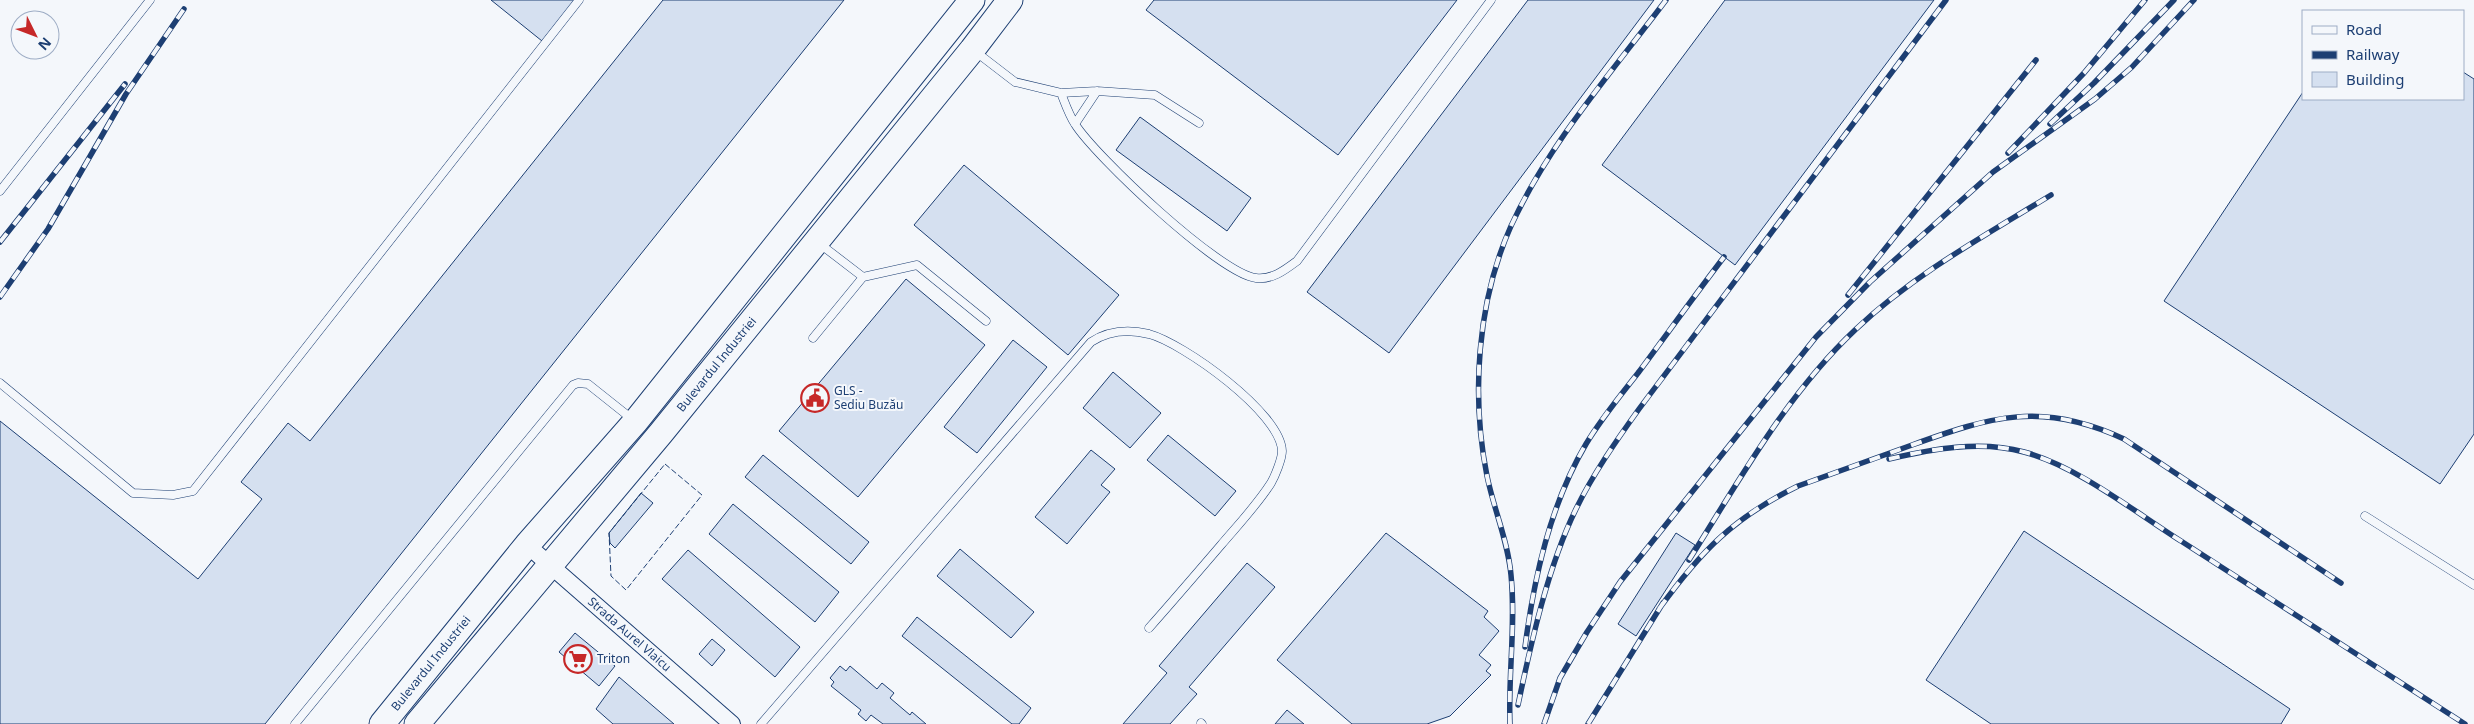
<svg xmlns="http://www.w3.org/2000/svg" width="2474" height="724" viewBox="0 0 2474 724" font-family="'Noto Sans',sans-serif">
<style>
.building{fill:#d5e0f0;stroke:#1d3f73}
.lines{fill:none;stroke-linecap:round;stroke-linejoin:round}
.lane-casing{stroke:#1d3f73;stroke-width:9}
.street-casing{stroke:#1d3f73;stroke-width:18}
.primary-casing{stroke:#1d3f73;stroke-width:27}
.lane{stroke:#f4f7fb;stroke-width:8}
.street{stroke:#f4f7fb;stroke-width:16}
.primary{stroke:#f4f7fb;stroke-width:25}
.rail-casing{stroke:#1d3f73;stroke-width:5.5}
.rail{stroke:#f4f7fb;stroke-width:4;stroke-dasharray:11;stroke-linecap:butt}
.fence{stroke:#1d3f73;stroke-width:1;stroke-dasharray:6 2.5;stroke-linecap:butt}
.labels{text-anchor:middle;stroke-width:4;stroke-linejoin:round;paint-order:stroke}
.street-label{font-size:12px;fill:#1d3f73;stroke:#f4f7fb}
.poi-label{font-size:12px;fill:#1d3f73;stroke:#f4f7fb;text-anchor:start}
</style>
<rect width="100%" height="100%" fill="#f4f7fb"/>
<path class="building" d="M491,0h84l-33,41z
M663,0h181l-579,724h-265v-303l198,158 64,-80 -21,-17 47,-59 22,18z
M1154,0h303l-119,155 -192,-145z
M1528,0h126l-265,353 -82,-61z
M1725,0h209l-199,265 -133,-100z
M2463,72l11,7v355l-34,50 -276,-183 139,-209v7h160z
M1140,117l111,81 -24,33 -111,-81z
M964,165l155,130 -51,60 -154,-130z
M906,279l79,66 -127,152 -79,-66z
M1013,340l34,27 -70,86 -33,-26z
M1113,372l48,41 -31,35 -47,-40z
M1168,435l68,56 -21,25 -68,-56z
M1091,450l24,19 -14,16 9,7 -43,52 -32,-27z
M763,455l106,87 -18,22 -106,-87z
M641,493l12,10 -38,45 -5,-5 -1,-10z
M733,504l106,88 -24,30 -106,-88z
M2024,531l266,178 -9,15h-290l-65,-44z
M1386,533l102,78 -4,6 15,14 -20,24 12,10 -5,6 5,4 -41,41 -23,8h-75l-75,-64z
M1676,533l19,12 -59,91 -18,-12z
M960,549l74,63 -23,26 -74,-62z
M688,550l112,97 -25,30 -113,-98z
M1247,563l28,24 -86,100 8,7 -27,30h-47l44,-51 -8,-7z
M917,617l114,91 -12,16h-7l-110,-88z
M575,633l40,33 -16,20 -40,-34z
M712,639l13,11 -13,16 -13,-12z
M840,666l6,5 4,-5 27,23 5,-6 12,10 -4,5 20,17 2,-3 14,12h-43l-12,-9 -5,6 -8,-7 3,-4 -30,-24 3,-4 -4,-4z
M619,677l55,47h-61l-17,-15z
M1287,710l17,14h-29z"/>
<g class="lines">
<defs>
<path id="lane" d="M976,52l39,30 46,11 36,-2 58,4 44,28
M1061,93c4,10 8,22 14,31 20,32 145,150 181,154 16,2 29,-8 41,-17l194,-261
M1075,124l22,-33
M0,191l150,-191
M820,244l43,33 54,-12 69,56
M813,338l50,-61
M0,383l133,110 40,2 20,-4 386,-491
M2365,516l109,69
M1201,723l1,1
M295,724l278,-339 5,-2 10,1 44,35
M761,724l330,-382c17,-11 37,-13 58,-8 34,9 132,79 133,117 0,8 -7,25 -11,32 -14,22 -33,42 -50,62 -24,28 -48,56 -72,83"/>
<g id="street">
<path id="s1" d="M527,545l205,179"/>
</g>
<g id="primary">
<path id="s2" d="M382,724l145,-179 109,-124 336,-421"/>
<path id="s3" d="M417,724l244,-291 311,-383 38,-50"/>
</g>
</defs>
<use href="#lane" class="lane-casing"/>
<use href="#street" class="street-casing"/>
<use href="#primary" class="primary-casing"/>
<use href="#lane" class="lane"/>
<use href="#street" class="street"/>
<use href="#primary" class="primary"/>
<defs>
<path id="rail" d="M2050,124l44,-41 80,-83
M2008,153l76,-80 61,-73
M0,242l125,-158
M1848,295l188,-235
M0,297l48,-68 78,-135 58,-85
M1889,459c43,-10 91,-19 135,-7 53,14 111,60 157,89 95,61 189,122 284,183
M1689,560c50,-79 97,-165 166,-230 58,-55 129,-94 196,-135
M1659,609c42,-58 74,-91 139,-123 38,-14 76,-27 114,-41 80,-29 130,-44 212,-6l217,144
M1525,647c9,-69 25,-142 61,-203 15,-25 34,-48 52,-71 29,-39 57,-78 86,-116
M1518,705c13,-62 30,-139 58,-196 17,-35 40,-68 63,-100l307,-409
M1510,724c-2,-50 6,-99 1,-149 -3,-34 -17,-65 -24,-99 -16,-80 -10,-174 24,-250 38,-83 101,-154 155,-226
M1544,724l16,-46 27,-46 33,-50 196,-245 54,-55 123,-110 102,-73 37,-32 62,-67
M1588,724l75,-121"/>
</defs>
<use href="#rail" class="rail-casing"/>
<use href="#rail" class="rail"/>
<path class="fence" d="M665,464l37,31 -76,95 -15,-14 -2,-43z"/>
</g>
<defs>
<symbol id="civic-ring" viewBox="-11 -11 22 22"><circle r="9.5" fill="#f4f7fb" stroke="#c62828" stroke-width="1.5"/><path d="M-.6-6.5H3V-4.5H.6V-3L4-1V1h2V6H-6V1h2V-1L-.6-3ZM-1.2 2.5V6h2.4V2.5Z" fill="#c62828"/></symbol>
<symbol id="supermarket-ring" viewBox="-11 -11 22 22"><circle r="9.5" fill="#f4f7fb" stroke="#c62828" stroke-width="1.5"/><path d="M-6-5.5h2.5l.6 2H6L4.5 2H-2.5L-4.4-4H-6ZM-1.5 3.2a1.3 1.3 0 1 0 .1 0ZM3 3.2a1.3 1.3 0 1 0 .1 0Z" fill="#c62828"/></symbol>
</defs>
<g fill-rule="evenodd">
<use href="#civic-ring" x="799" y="382" width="32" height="32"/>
<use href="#supermarket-ring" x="562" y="643" width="32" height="32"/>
</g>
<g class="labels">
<g class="street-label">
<text dy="4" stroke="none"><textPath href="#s3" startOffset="468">Bulevardul Industriei</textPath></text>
<text dy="4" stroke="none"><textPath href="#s1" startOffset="136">Strada Aurel Vlaicu</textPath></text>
<text dy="4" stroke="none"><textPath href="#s2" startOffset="78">Bulevardul Industriei</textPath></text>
</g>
<g class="poi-label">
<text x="834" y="395">GLS -<tspan x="834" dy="14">Sediu Buzău</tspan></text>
<text x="597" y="663">Triton</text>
</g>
</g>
<rect x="2302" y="10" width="162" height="90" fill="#f4f7fb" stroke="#9eadc5"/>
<rect x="2312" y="26" width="25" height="8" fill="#f4f7fb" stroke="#9eadc5"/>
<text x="2346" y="35" font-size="15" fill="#1d3f73">Road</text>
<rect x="2312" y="51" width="25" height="8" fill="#1d3f73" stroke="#9eadc5"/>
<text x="2346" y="60" font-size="15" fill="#1d3f73">Railway</text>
<rect x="2312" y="72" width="25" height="15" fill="#d5e0f0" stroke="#9eadc5"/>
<text x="2346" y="85" font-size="15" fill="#1d3f73">Building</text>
<g transform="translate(35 35) rotate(132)"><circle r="24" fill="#f4f7fb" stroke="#9eadc5"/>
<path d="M0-4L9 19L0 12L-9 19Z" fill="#c62828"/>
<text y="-8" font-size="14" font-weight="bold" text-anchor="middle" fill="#1d3f73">N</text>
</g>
</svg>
